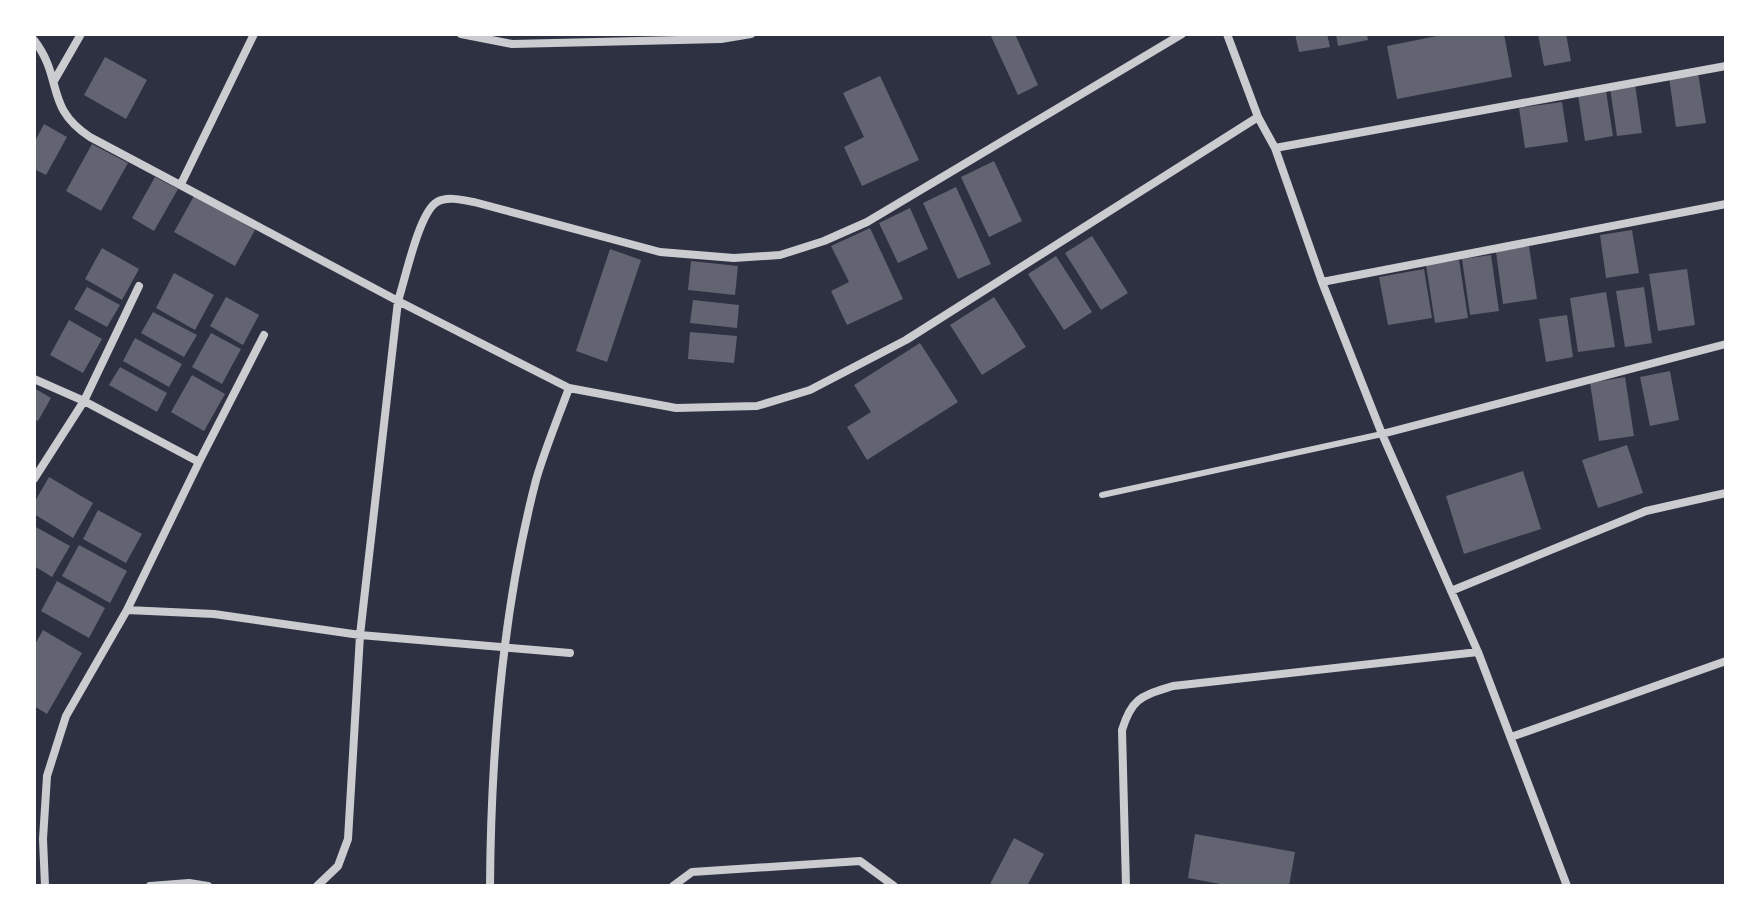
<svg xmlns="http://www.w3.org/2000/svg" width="1760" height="920" viewBox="0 0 1760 920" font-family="'Work Sans',sans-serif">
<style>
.building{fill:#626471}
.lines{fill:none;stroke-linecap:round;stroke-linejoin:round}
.service{stroke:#caccd0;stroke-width:6}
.minor{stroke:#caccd0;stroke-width:8}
</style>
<rect width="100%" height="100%" fill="#2d3142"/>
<path class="building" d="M990,34h25l23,51 -20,10z
M1295,34h32l3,13 -31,5z
M1336,34h31l1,6 -30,6z
M1447,34h57l8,43 -115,22 -10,-53z
M1538,34h28l5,27 -27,5z
M105,57l42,23 -21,39 -42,-24z
M1698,73l8,50 -30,4 -7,-50z
M880,76l39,84 -57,26 -18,-39 20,-10 -21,-44z
M1635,84l7,49 -25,3 -7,-48z
M1606,91l7,45 -28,5 -7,-46z
M1562,102l6,40 -43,6 -6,-40z
M44,124l23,13 -21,38 -12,-6v-26z
M92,144l36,19 -27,48 -35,-20z
M994,161l28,60 -33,16 -28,-60z
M155,177l23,12 -24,42 -22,-13z
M956,187l35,77 -33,15 -35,-76z
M194,196l61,34 -20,36 -61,-34z
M910,208l18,41 -30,14 -19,-40z
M870,228l33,71 -56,26 -16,-34 18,-9 -18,-36z
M1632,230l7,43 -33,5 -6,-43z
M1092,236l36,57 -27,17 -36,-57z
M1529,246l8,53 -34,5 -7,-52z
M102,248l37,21 -17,31 -37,-21z
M610,249l31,11 -34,102 -31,-11z
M1491,255l8,56 -29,4 -8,-56z
M1056,256l36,56 -28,18 -36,-56z
M1459,260l9,58 -33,5 -9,-58z
M691,261l47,5 -3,29 -47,-5z
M1424,269l8,49 -44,7 -9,-48z
M1687,269l8,56 -37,6 -9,-57z
M174,273l40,22 -19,35 -39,-22z
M87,287l33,18 -13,22 -33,-18z
M1644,287l8,56 -27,4 -9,-56z
M1606,292l9,55 -37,5 -8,-54z
M226,297l33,18 -16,30 -33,-19z
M994,297l32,50 -44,28 -32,-50z
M693,300l46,5 -2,23 -47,-5z
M153,312l44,23 -13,22 -43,-24z
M1567,315l6,42 -27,5 -7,-43z
M69,320l33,19 -19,34 -33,-18z
M690,332l47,4 -3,27 -46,-4z
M211,333l30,16 -19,35 -30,-17z
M135,338l47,26 -13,23 -46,-26z
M920,343l38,59 -91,58 -20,-33 24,-15 -17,-27z
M120,367l47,26 -10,19 -48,-27z
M1670,371l9,49 -29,6 -10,-49z
M192,375l33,19 -21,37 -33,-19z
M1625,377l9,59 -35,5 -9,-58z
M34,388l17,10 -13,23 -4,-2z
M1627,445l16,48 -45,15 -16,-48z
M1523,471l18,58 -77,25 -18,-58z
M49,477l44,26 -20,35 -39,-24v-11z
M98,510l44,24 -16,29 -43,-24z
M34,526l36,20 -18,31 -18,-11z
M79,545l48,26 -17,32 -48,-27z
M57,581l48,27 -16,30 -48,-27z
M43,630l39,23 -35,61 -13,-8v-60z
M1195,834l100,18 -6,34h-58l-43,-8z
M1014,838l30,16 -17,32h-38z"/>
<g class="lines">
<path class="service" d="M1102,495l280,-61"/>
<path class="minor" d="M461,34l51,10 209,-5 30,-5
M1227,34l31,83 17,31 47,134 60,152 96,218 89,234
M34,40c30,39 10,67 56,97l308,164c7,-21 21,-89 39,-99 10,-6 26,-2 37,0l186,50 74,6 46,-3 44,-14 43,-19 315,-188
M54,81l27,-47
M1275,148l451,-82
M181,184l73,-150
M1322,282l404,-78
M34,379l50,22 115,61 -72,148 -61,106 -19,60 -4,63 2,47
M1382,434l344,-90
M199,462l65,-127
M34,479l50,-78 55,-115
M1451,591l195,-80 80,-18
M127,610l87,4 146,21 210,18
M1511,737l215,-76
M150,886l39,-3 19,3
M317,886l21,-20 10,-27 12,-204 38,-334 171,87 107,20 81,-2 53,-16 96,-50 352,-223
M490,886c1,-135 12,-275 46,-406 9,-31 22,-62 33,-92
M673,886l19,-14 168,-11 34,25
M1126,886l-4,-156c10,-33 20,-34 51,-44l305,-34"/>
</g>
<rect width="1760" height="920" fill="none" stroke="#ffffff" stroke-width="72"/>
</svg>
